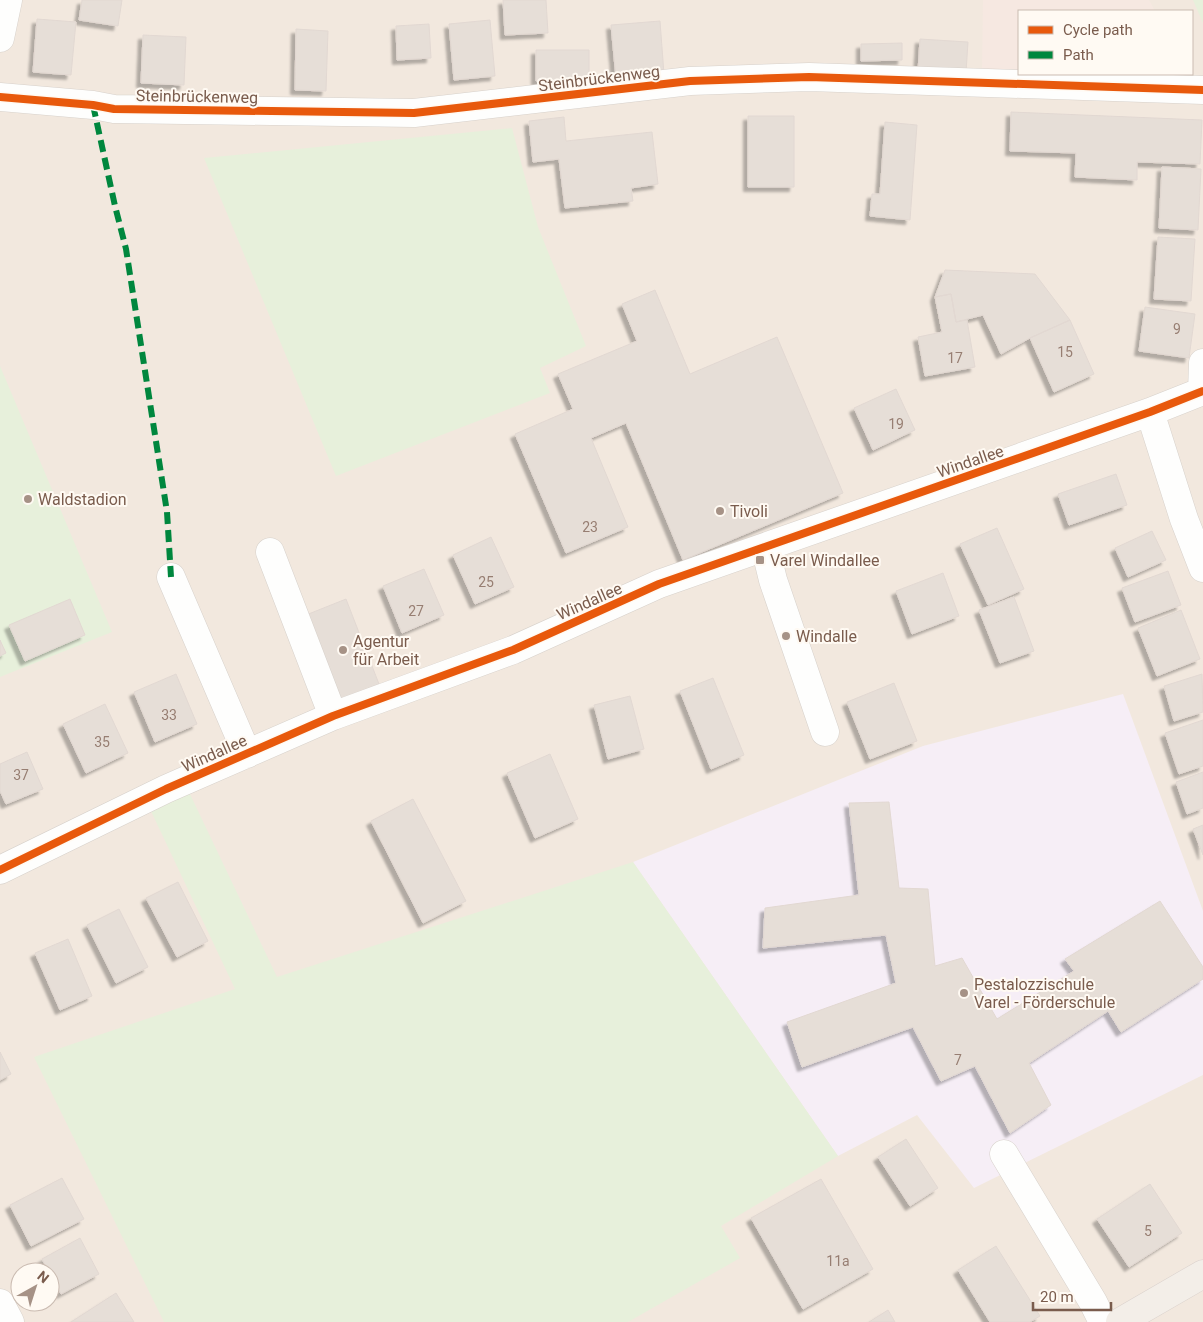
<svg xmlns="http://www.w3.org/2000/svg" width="1203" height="1322" viewBox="0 0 1203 1322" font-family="Roboto,sans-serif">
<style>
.residential{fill:#f2e8de;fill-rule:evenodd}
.commercial{fill:#f6e8e1}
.education{fill:#f6eef6}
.green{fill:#e7f0db}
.building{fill:#e6ded7;stroke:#e2d8d2;filter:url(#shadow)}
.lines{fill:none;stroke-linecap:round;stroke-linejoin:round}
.minor-casing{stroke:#d7d1cb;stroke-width:29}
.major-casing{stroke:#dad1cc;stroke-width:29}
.minor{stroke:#fefefd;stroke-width:28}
.major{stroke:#f3eee8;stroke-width:28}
.quiet{stroke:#00873e;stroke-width:6;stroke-dasharray:12 6;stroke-linecap:butt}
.cycleway-casing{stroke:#fffaf3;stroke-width:11}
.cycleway{stroke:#e8590c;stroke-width:8}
.poi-dot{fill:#a69286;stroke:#fffaf3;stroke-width:2}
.labels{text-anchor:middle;stroke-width:4;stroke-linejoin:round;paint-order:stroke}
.number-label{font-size:14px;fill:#977e72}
.street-label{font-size:16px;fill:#7a5c4d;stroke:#fffaf3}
.poi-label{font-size:16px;fill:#7a5c4d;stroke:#fffaf3;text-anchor:start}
</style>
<defs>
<filter id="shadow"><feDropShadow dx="-4.5" dy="4.5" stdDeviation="1" flood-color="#0004"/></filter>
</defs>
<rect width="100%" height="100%" fill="#f9f5f0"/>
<path class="residential" d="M0,0h1203v1322h-1203zM1019,11h173v63h-173zM20,1272h30v30h-30z"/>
<path class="commercial" d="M983,0h166l6,11h-136v61l-37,-3z"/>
<path class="education" d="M1123,694l80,217v164l-229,113 -57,-73 -79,41 -205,-294 290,-116z"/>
<path class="green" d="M1193,0h10v23z
M512,128l26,99 48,119 -46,22 10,25 -214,83 -132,-318z
M0,366l112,266 -112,45z
M189,792l88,185 356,-115 205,294 -117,70 19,32 -112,64h-464l-130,-265 201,-68 -85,-180z"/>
<path class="building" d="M82,0h40l-4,26 -39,-6z
M503,0h43l2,33 -43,2z
M37,19l39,3 -5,53 -38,-3z
M490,20l5,56 -41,4 -5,-56z
M660,21l4,53 -48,4 -5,-53z
M429,24l2,34 -34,2 -1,-34z
M296,29l32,2 -2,60 -31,-1z
M143,35l43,2 -2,48 -43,-2z
M920,39l48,3 -2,31 -48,-2z
M902,43v17l-41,1v-17z
M536,50h53v31h-53z
M1011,112l191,8 -2,44 -63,-2v18l-62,-3 1,-24 -66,-2z
M748,116h46v71h-46z
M564,117l2,24 86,-9 6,52 -27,4 2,13 -68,7 -6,-49 -26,3 -4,-41z
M885,122l32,3 -7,95 -40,-4 2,-22h8z
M1162,167l39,2 -3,61 -39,-2z
M1158,237l37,2 -4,62 -37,-2z
M945,270l90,4 35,46 -40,18 -29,16 -18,-39 -27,7 -5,-28 -16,3z
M655,290l35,84 87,-37 66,156 -160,67 -57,-137 -35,15 37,89 -62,26 -51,-119 58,-25 -15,-35 79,-33 -15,-37z
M951,294l5,28 11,-2 8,47 -50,9 -7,-39 24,-5 -7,-35z
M1145,307l50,7 -6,44 -50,-7z
M1070,320l24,54 -40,18 -24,-54z
M896,389l19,41 -42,20 -19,-42z
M1116,474l11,31 -58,20 -11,-31z
M997,528l27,61 -36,16 -28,-61z
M1152,531l14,29 -38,17 -13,-29z
M491,537l23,50 -39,17 -22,-49z
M424,569l20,46 -42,18 -19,-47z
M1168,571l13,34 -46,17 -13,-34z
M943,573l16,43 -47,18 -16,-43z
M1014,597l20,54 -34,12 -21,-53z
M70,599l15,36 -60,26 -16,-36z
M346,599l33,85 -40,16 -33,-85z
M1181,610l19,49 -43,17 -19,-48z
M0,640l6,13 -6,3z
M176,674l21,50 -42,18 -21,-50z
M1202,674l1,38 -29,9 -10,-35z
M713,678l31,77 -33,14 -31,-78z
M894,683l23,58 -47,18 -23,-57z
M630,696l14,53 -36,10 -14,-54z
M105,704l23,49 -42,20 -23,-49z
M1203,720v46l-24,8 -14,-41z
M27,752l16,37 -37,15 -6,-13v-27z
M550,754l28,65 -43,19 -28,-65z
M1203,772v36l-16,6 -11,-32z
M413,799l53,102 -43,22 -52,-102z
M889,802l10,86 29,1 7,77 27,-8 35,61 77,-48 -9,-12 95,-58 43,66v12l-82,53 -13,-21 -79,52 22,42 -41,28 -35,-67 -34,15 -28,-54 -111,40 -15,-45 109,-39 -10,-48 -123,13 2,-40 94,-13 -10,-92z
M1203,825v30l-10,-26z
M178,882l30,59 -31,16 -31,-59z
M119,909l29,58 -32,16 -29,-58z
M68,939l24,57 -32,14 -25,-57z
M0,1052l11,22 -11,6z
M906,1139l32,49 -28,18 -32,-49z
M62,1178l22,41 -53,27 -21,-41z
M821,1179l52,90 -70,40 -52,-91z
M1150,1184l32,49 -53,34 -32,-48z
M80,1238l19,36 -38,20 -19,-35z
M996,1246l44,70 -10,6h-40l-32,-52z
M116,1293l18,29h-63z
M888,1310l7,12h-26z"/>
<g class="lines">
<defs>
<path id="minor" d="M0,38l8,-38
M0,97l93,8 21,4 300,4 276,-32 119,-4 394,13
M1202,392l1,-29
M1150,412l34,107 19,49
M765,547l8,33 52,152
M270,552l63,164
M171,577l76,177
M0,870l166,-81 167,-73 180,-66 146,-66 491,-172 53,-21
M1004,1154l89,148 10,20
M0,1303l10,19"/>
<path id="major" d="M1120,1322l83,-48"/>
</defs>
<use href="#minor" class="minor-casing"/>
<use href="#major" class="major-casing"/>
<use href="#minor" class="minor"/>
<use href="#major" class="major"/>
<path class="quiet" d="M93,105l22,101 11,43 41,263 4,65"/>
<defs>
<path id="cycleway" d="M0,97l93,8 21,4 300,4 276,-32 119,-4 394,13
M0,870l166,-81 167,-73 180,-66 146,-66 491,-172 53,-21"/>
</defs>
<use href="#cycleway" class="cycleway-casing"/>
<use href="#cycleway" class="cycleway"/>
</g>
<g class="poi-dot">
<circle cx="28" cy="499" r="5"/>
<circle cx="720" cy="511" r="5"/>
<rect x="755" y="555" width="10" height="10" rx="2.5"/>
<circle cx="786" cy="636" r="5"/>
<circle cx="343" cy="650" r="5"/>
<circle cx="964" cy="993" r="5"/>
</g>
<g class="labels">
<g class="number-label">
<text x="1177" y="334">9</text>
<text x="1065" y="357">15</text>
<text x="955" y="363">17</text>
<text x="896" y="429">19</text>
<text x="590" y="532">23</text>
<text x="486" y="587">25</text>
<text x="416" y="616">27</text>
<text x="169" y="720">33</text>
<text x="102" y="747">35</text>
<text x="21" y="780">37</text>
<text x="958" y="1065">7</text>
<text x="1148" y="1236">5</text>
<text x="838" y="1266">11a</text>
</g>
<g class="street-label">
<text transform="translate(599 78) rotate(-7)" y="6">Steinbrückenweg</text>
<text transform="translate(197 96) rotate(1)" y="6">Steinbrückenweg</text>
<text transform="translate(970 461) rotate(-19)" y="6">Windallee</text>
<text transform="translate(589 601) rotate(-24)" y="6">Windallee</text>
<text transform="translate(214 753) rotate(-24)" y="6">Windallee</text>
</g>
<g class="poi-label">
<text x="38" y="505">Waldstadion</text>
<text x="730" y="517">Tivoli</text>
<text x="770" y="566">Varel Windallee</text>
<text x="796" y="642">Windalle</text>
<text x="353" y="647">Agentur<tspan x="353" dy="18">für Arbeit</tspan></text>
<text x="974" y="990">Pestalozzischule<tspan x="974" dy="18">Varel - Förderschule</tspan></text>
</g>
</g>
<rect x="1018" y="10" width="175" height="65" fill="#fffaf3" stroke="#cabbb1"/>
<rect x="1028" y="26" width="25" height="8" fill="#e8590c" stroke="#cabbb1"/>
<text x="1063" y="35" font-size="15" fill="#7a5c4d">Cycle path</text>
<rect x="1028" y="51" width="25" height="8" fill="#00873e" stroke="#cabbb1"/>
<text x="1063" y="60" font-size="15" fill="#7a5c4d">Path</text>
<g transform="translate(35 1287) rotate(39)"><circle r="24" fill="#fffaf3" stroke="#cabbb1"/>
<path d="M0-4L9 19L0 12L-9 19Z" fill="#a69286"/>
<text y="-8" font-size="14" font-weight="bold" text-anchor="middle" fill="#7a5c4d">N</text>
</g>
<path d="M1033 1302v8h78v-8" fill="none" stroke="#7a5c4d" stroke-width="2.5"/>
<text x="1040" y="1302" font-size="15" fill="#7a5c4d" stroke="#fffaf3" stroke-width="4" paint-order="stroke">20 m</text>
</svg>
